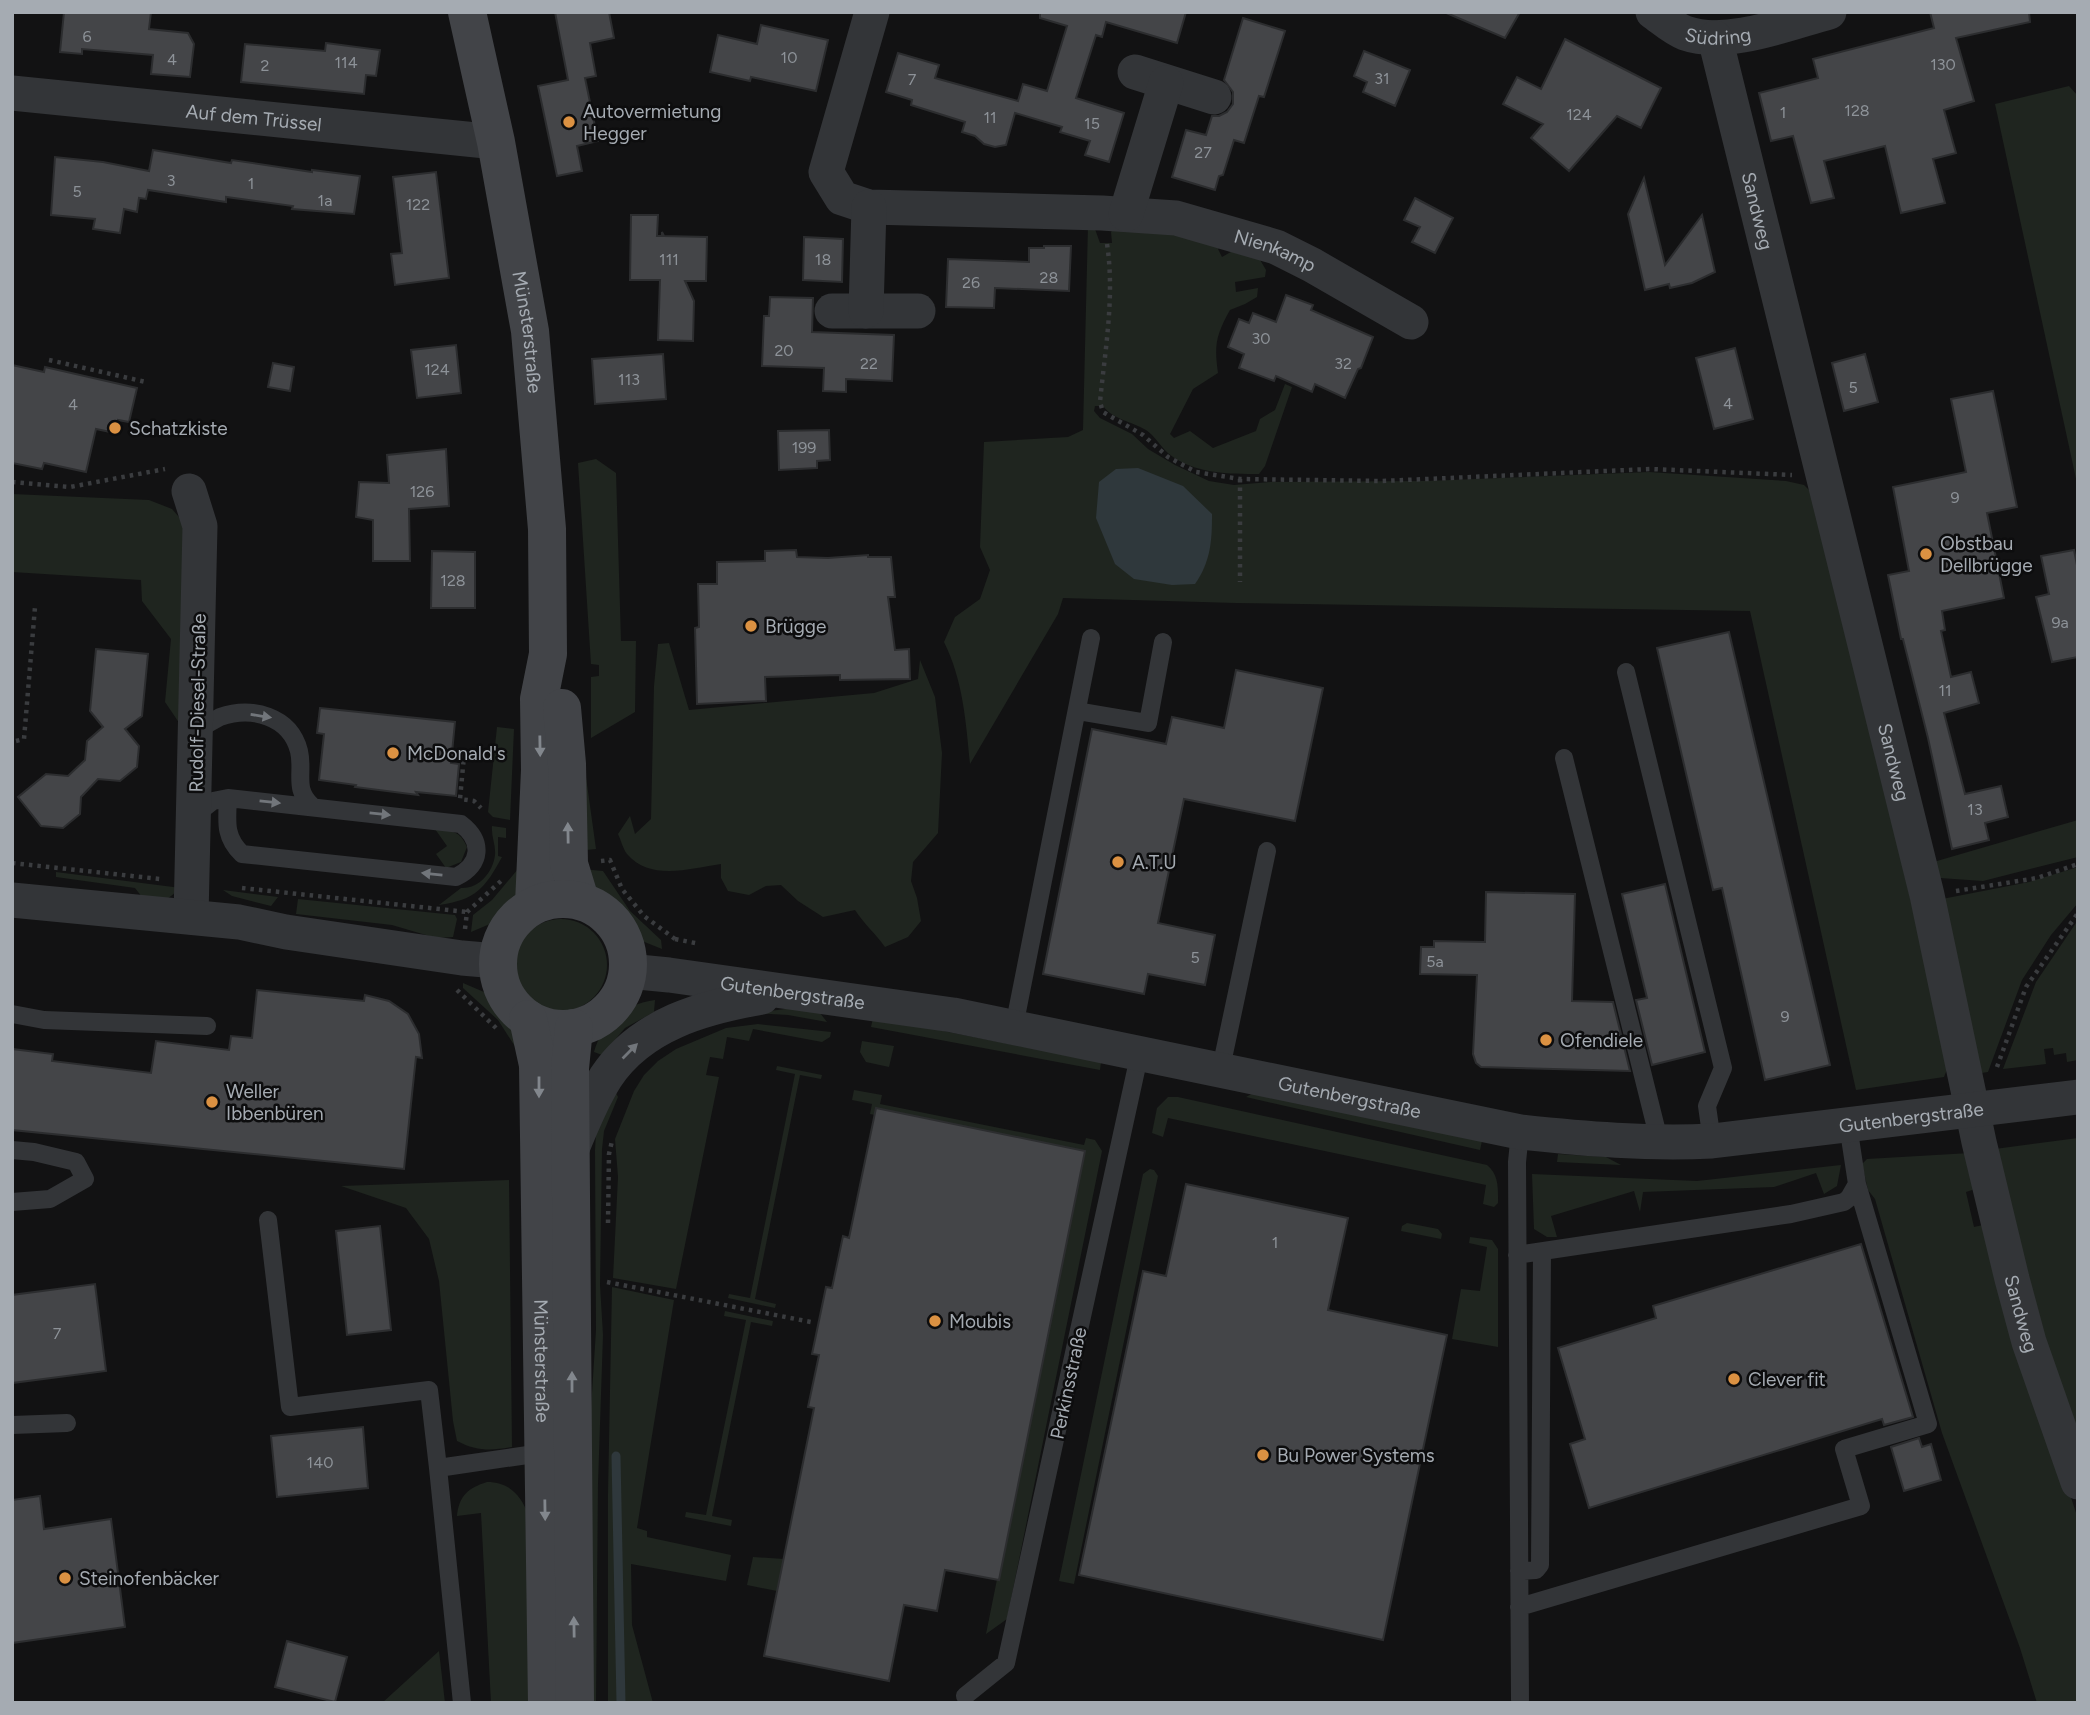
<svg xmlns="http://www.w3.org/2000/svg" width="2090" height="1715" viewBox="0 0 2090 1715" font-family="Figtree,sans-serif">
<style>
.green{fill:#1f251f}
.water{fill:#2f383c}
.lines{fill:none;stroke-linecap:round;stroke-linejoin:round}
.stream{stroke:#2f383c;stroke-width:9}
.building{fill:#444548;stroke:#2c2d2f;stroke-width:2}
.path{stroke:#3a3c3f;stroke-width:4.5;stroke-dasharray:3.5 5;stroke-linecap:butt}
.lane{stroke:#333538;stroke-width:18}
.street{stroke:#333538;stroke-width:35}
.secondary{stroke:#424448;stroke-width:38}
.oneway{fill:#72767b}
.oneway2{fill:#82878d}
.poi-dot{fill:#db9142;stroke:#0d0d0e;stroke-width:2.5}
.labels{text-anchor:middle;stroke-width:5;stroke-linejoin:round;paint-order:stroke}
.number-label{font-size:16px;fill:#8d9298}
.street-label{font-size:19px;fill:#a5abb2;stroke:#0d0d0e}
.poi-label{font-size:19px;fill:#a5abb2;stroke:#0d0d0e;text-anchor:start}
</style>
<rect width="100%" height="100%" fill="#121213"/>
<path class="green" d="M2069,86l9,10v392l-83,-384z
M1088,225l7,4 5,14h12l-1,-11 4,-5 28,-2 83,18 -8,6 4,8 14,-8 23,9 7,12 -1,7 -30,5 1,10 22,-4 -1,9 -12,7 -15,6c-14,25 -16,35 -12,63l-25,16 -23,45 4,4 16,-7 23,17 43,-17 4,-12 15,-9 10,-26 7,3 -27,79 -6,8c-30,0 -65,0 -90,-20 -8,-7 -14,-18 -23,-24 -15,-9 -32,-10 -43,-24h-8l-1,5 6,7 32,16 16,15 27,16 34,16 25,4 36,-3 156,-1 223,-9 137,9 18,4 8,8 138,569 -6,15 -88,13 -106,-479 -514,-8 -173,-5 -5,16 -88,150c-4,-42 -7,-84 -26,-122l11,-25 25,-18 10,-29 -10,-23 4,-105 84,-5 15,-7z
M596,459l20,14 5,168h15l-1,71 -44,26v-61l8,-1v-11l-8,-1 -13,-201z
M12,494l137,6 23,9 14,16v208l-21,-31 6,-63 -29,-38 -1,-21 -129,-8z
M669,643l20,67 185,-17 44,-14 2,-19 15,37 7,56 -4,80 -25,29 -2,19 6,17 4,23 -13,16 -23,10c-9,-13 -21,-23 -30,-37l-32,7 -25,-16 -17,-16 -15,1 -17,9 -21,-4 -7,-13v-14c-30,4 -70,18 -94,-10 -4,-5 -6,-14 -9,-20l12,-18 5,18 16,-15 3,-133 4,-42z
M497,727l17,2 -4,91 -17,-3 -5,-5z
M586,777l10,72 -19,2z
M2078,820v37l-95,24 -43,-3 -10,-15z
M492,826l14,2v10l-8,-1v19l4,1c-17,31 -26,43 -63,48l22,-17c18,1 32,-16 34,-33 1,-10 -4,-19 -3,-29z
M435,829c16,2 25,1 32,18l-6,15 -15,6 -10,-14 11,-8z
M2078,867v36l-27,32 -29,45 -34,92 -13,2 -33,-175 87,-17z
M518,869l4,21 -25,31 -26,11 2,-17 19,-15z
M581,869l22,2 27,40 31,29 1,9 -25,-10 -21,-29 -20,-15z
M56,872l125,16 -15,12 -24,-3 -7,-9 -79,-11z
M223,890l55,7 -7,9 -39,-10z
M298,899l157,16 2,4 -4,18 -17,1 -44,-13 -96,-11z
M515 965a46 46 0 1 1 92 0a46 46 0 1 1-92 0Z
M2078,920v140l-11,2 -1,-9 -12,2 -1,-7 -9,1 2,15 -43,5 33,-87z
M463,983l21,9 28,32 4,24 -18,-28 -35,-32z
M655,1000l-1,12 -29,16 -23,27 -8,-3c8,-29 31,-48 61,-52z
M793,1008l27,5 7,9 -39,-7 -34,-2z
M873,1018l20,3 208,41 -1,8 -229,-43z
M758,1024l73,8 -1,5 -8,5 -69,-13 -4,12 -22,-4 -4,22 -13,-2 -4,18 13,2 -43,212 -63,-11 5,-101 -3,-38 19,-48 10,-16 14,-14 18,-12 50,-21z
M862,1041l32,5 -5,21 -23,-5 -6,-10z
M777,1066l45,9 -1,4 -21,-4 -45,224 21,5 -1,4 -47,-10 1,-4 21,4 45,-224 -19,-4z
M854,1090l28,5 -2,9 204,41 2,-7 9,2 7,11 -95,468 -21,15 96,-477 -212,-43 2,-10 -20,-4z
M615,1091l3,6 -14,34 -2,18 -2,136 3,50 -5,149 -2,219h-9l-1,-216 10,-157 -1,-180 1,-18z
M1257,1091l225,50 -2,9 -234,-53z
M1168,1097h10l309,68c12,10 11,23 11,38l-4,4 -11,-3 3,-19 -318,-67 -5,19 -11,-4 5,-25z
M2078,1138v325l-83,-314z
M1970,1153l11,34 -15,5 8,35 9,-2 95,294v184h-41l-17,-55 -78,-215 -67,-234 -7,-9 -6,-26 5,-5z
M1558,1154l48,3 15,8 -64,-3z
M1841,1165l-4,21 -13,8 -8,-21 -42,14 -131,5 -3,20 -6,-21 -83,25 6,21h-10l-13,-8 -2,-55 165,7z
M1150,1169l4,1 4,6 -84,408 -15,-3 84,-407z
M509,1180l3,267c-21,4 -36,4 -55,-6l-4,-20 -14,-140 -10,-42 -23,-31 -65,-22z
M1407,1223l31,6 4,5 -1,5 -40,-8 1,-5z
M1470,1237l22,3 6,9v98l-46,-8 9,-50 19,2 7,-44 -18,-4z
M612,1287l62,13 -37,228 10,3v6l84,18 -5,26 -95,-17 1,61 21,78h-45v-209z
M725,1311l48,10 -1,5 -21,-4 -39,194 20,4 -1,6 -46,-9 1,-5 20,3 40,-195 -22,-4z
M487,1482c23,0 34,14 42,34l7,187h-45l-10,-190 -24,3c2,-20 11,-28 30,-34z
M753,1557l31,2 -7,32 -30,-6z
M439,1651l6,52h-63z"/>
<path class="water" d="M1138,468l45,18 29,28c0,26 -1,47 -17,70l-23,1 -38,-6 -19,-15 -19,-46 3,-36 17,-13z"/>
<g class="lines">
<path class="stream" d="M616,1456l5,247"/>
</g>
<path class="building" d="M64,12h87l-2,17 39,4 6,11 -4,33 -39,-3 2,-19 -71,-6v5l-22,-2z
M555,12h54l5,26 -24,5 6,33 -11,2 13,63 -21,5 5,25 -25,5 -19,-90 30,-6z
M1040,12h146l-9,31 -71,-21 -4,15 -6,-2 -20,63 48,15 -15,49 -24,-7 5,-14 -30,-9 2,-5 -47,-14 -9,32 -11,2 -11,-3 -9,-8 -13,-4 3,-10 -54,-17 1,-5 -26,-8 12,-39 41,12 -4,13 83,23 5,-17 24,7 20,-65 -27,-8z
M1444,12h76l-15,26z
M1930,12h99l1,10 -74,16 18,63 -30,9 12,43 -23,6 12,44 -44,10 -16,-67 -61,15 10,37 -23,5 -18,-67 -22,5 -12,-48 59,-15 -5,-19 121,-31z
M1243,18l42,13 -21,66 -5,-1 -15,47 -10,-3 -11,35 -4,1 -4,14 -43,-13 14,-47 20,5 6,-19h7l8,-4 6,-8v-12l-9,-12z
M761,25l67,15 -12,51 -65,-14 -1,4 -40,-9 8,-37 39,9z
M1565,39l96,49 -20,40 -24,-12 -48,55 -38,-33 12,-14 -40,-20 14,-27 24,12z
M326,43l54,7 -4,26 -10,-1 -2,19 -123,-12 4,-38 80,7z
M1364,51l46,19 -15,36 -32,-14 4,-10 -13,-6z
M153,150l78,13 1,-3 80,12v-2l48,6 -6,38 -62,-5 1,-3 -67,-9v5l-78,-12 -2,9 -7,-1 -2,14 -13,-3 -4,24 -27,-4 2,-10 -44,-4 4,-58 48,5 46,9z
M436,172l13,106 -54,7 -4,-31 11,-1 -9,-76z
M1644,178l21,87 37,-50 13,57 -23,11 -22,5 -1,-4 -24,6 -17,-76z
M1415,198l38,20 -18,35 -23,-11 8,-15 -16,-7z
M631,215h27l-1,21h5v-4l2,4 43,1 -1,44h-21l9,20 -1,40 -35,-1 2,-60h-30z
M804,237l39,2 -1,43 -39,-2z
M1044,246h27l-2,45 -74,-3 -1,20 -48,-1 2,-48 81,3v-14h15z
M1286,295l27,10 -2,5 62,27 -12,31 -3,1 -13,29 -30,-14 -3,8 -36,-16 -2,5 -35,-13 5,-14 -16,-7 11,-28 10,4 4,-10 23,9z
M770,297l43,1 -1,34 82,3 -2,46 -46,-2v13l-23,-1 1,-23 -62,-2 2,-50h5z
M456,345l5,48 -44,5 -6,-48z
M1735,348l18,71 -39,10 -18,-71z
M663,354l3,45 -71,5 -3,-45z
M1865,354l13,48 -34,9 -12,-48z
M273,363l21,4 -4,24 -22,-4z
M12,365l32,7 1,-5 92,21 -8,34 -11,-2 -3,13 -19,-4 -10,43 -42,-9 -2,6 -30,-6z
M1993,391l24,116 -30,6 17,85 -62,13 3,19 -4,1 10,46 20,-5 8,31 -35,10 21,81 36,-8 7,31 -23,6 4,17 -37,9 -24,-111 -25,-99h-2l-13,-64 21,-4 -16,-84 73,-15 -15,-73z
M829,430l1,30 -13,1v7l-38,2 -1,-39z
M446,449l3,57 -40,3 1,52h-37v-41l-17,-3 3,-35 30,1 -2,-28z
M796,550l1,7 31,1 40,-3v2h23l4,40h-7l7,53 14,-1 1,30 -70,1v-5l-75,2 1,24 -69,3 -2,-76 4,-1 -1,-43h19v-22l48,-1v-10z
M2074,550l4,20v87l-26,5 -16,-65 13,-3 -8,-38z
M432,551l43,1v56h-44z
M1729,632l101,433 -65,15 -43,-192 -9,2 -56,-242z
M96,649l52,5 -6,62 -17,13 14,17 -2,21 -17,14 -22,-2 -17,18 -1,17 -17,14 -22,-2 -23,-29 28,-23 22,2 17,-16 2,-19 16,-14 -13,-16z
M1236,670l87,18 -28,133 -111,-22 -26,124 57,12 -10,50 -57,-11 -4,20 -101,-20 49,-245 74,15 6,-27 52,11z
M320,708l135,14 -4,41 8,1 -3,32 -40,-4 2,3 -63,-8 1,-2 -37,-5 5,-46 -7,-1z
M1665,884l40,168 -53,13 -16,-65 11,-2 -25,-104z
M1486,892l89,2 -3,107 41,1 17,69 -149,-4 -5,-4 -3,-9 4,-79 -57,-1 1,-27h13v-6l51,1z
M257,990l107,11 1,-6 24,6 19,13 11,20 3,24 -6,-1 -12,112 -392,-39v-81l41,5 -1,7 99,12 5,-32 73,9 2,-14 21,2z
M876,1108l209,43 -86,429 -54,-10 -8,41 -33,-6 -15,76 -125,-25 50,-248 -6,-1 11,-52 -7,-1 14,-67 6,1 11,-52 6,2z
M1186,1184l162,34 -20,92 119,25 -64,305 -304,-65 64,-304 23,5z
M380,1226l11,104 -44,5 -11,-104z
M1861,1244l52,173 -29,8 -2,-6 -293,89 -19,-64 15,-5 -27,-91 98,-30 -3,-12z
M95,1284l11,87 -94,12v-88z
M363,1427l5,61 -91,9 -6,-61z
M1919,1438l3,9 9,-3 10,36 -37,11 -13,-44z
M40,1496l4,33 67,-10 14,108 -113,16v-143z
M287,1641l60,16 -12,45 -60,-15z"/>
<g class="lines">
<path class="path" d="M1107,244c8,52 -2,106 -7,158l3,10 40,23 25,22 28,15 44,7 141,2 270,-12 141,6
M49,360l97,22
M1240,479v103
M12,482l58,5 95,-18
M16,741l8,-2 11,-132
M452,755l12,1 -4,43 14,2 7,7
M601,861l9,-1 12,29 22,27 31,23
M12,863l148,16
M242,888l225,24
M1956,891l81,-13 41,-14
M465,929l2,-17 35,-32
M675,939l25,5
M457,990l39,38
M1997,1067l29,-80 52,-74
M608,1223l1,-69 3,-13
M607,1282l204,40"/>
<path class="lane" d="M1626,672l97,396 -16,38 5,35
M1077,711l71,12 15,-81
M197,731c7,-5 15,-10 23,-14 32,-11 70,-1 79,34 5,22 -6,38 13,55
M1564,758l96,386
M195,815l18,-14 15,-3 233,26c22,17 21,40 -5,53l-214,-23c-18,-17 -15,-33 -14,-56
M12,1014l32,6 163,6
M1014,1027l77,-389
M1221,1068l46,-217
M12,1150l22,2 42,10 9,17 -35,20 -38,3
M268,1220l22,187 139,-17 9,78
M1517,1255l274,-41 53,-12 5,-4 8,-14 -9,-59
M12,1425l55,-2
M1519,1571l17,-1 4,-5 2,-313
M1519,1607l342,-101 -17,-57 84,-25 -71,-240
M965,1696l41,-33 134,-611
M1520,1700l-3,-538 3,-30
M462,1703l-24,-235 110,-16"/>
<g class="street">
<path id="s1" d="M872,12l-46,160 16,26 27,9 233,6 74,5 100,29 36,18 99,57"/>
<path id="s2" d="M1653,12c10,7 21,17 32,21 42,15 103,-10 144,-21"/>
<path id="s3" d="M1715,38l212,857 52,247 33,137 17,63 49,140"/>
<path d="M1135,72l79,25"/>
<path id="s4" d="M12,93l484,49"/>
<path d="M1126,214l40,-131"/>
<path d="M832,311h86"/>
<path d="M866,311l3,-104"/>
<path d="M189,491l11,35 -9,391"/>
<path d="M12,900l227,22 47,10 176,26 35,3"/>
<path id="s5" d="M628,971l41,4 284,40 567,117c65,7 127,12 192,9l366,-44"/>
<path d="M571,1151c10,-25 21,-52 35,-74 35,-53 98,-70 156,-80"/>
</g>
<g class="secondary">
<path id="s6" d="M467,12l29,130 34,189 17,198 1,125 -9,45 1,71 -6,134"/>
<path d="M562,708l5,56 2,100 11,36"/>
<circle cx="563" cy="964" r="65"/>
<path id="s7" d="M528,1019l10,46 9,638"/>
<path d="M574,1028l-4,40 5,635"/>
</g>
</g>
<defs><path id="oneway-solid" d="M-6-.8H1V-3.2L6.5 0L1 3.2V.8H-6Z" transform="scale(1.75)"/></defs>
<g class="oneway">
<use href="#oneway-solid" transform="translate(261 716) rotate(9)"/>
<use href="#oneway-solid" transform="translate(270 802) rotate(6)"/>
<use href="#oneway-solid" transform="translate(380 814) rotate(6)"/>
<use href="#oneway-solid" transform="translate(432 874) rotate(-174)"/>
<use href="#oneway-solid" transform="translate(630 1051) rotate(-45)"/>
</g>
<g class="oneway2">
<use href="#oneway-solid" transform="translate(540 746) rotate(89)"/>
<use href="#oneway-solid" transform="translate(568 833) rotate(-91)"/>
<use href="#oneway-solid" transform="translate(539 1087) rotate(90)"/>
<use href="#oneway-solid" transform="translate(572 1382) rotate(-90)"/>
<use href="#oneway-solid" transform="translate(545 1510) rotate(89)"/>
<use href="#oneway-solid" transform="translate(574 1627) rotate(-91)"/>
</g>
<g class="poi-dot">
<circle cx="569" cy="122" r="7"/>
<circle cx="115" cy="428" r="7"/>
<circle cx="1926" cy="554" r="7"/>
<circle cx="751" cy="626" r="7"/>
<circle cx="393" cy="753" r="7"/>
<circle cx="1118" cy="862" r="7"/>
<circle cx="1546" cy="1040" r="7"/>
<circle cx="212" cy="1102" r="7"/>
<circle cx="935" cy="1321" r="7"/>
<circle cx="1734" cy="1379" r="7"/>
<circle cx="1263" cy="1455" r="7"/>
<circle cx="65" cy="1578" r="7"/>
</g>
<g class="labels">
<g class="number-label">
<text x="87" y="42">6</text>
<text x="789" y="63">10</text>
<text x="172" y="65">4</text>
<text x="346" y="68">114</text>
<text x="1943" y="70">130</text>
<text x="265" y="71">2</text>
<text x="1382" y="84">31</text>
<text x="912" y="85">7</text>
<text x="1857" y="116">128</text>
<text x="1783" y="118">1</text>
<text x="1579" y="120">124</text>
<text x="990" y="123">11</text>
<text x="1092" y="129">15</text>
<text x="1203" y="158">27</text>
<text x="171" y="186">3</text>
<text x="251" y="189">1</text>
<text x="77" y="197">5</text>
<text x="325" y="206">1a</text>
<text x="418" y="210">122</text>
<text x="669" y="265">111</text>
<text x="823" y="265">18</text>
<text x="1049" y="283">28</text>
<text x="971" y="288">26</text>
<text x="1261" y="344">30</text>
<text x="784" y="356">20</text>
<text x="869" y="369">22</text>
<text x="1343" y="369">32</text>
<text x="437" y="375">124</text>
<text x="629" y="385">113</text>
<text x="1853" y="393">5</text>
<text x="1728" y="409">4</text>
<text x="73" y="410">4</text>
<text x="804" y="453">199</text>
<text x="422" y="497">126</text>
<text x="1955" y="503">9</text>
<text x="453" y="586">128</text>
<text x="2060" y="628">9a</text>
<text x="1945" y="696">11</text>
<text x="1975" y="815">13</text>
<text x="1195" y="963">5</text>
<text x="1435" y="967">5a</text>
<text x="1785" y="1022">9</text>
<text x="1275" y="1248">1</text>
<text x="57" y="1339">7</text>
<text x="320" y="1468">140</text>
</g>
<g class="street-label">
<text dy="7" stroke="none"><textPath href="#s2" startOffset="72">Südring</textPath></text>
<text dy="7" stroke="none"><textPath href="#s4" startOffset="243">Auf dem Trüssel</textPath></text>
<text dy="7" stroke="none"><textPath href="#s3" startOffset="178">Sandweg</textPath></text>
<text dy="7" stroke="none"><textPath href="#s1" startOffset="637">Nienkamp</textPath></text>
<text dy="7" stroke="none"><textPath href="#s6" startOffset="326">Münsterstraße</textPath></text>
<text transform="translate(197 703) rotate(-89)" y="7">Rudolf-Diesel-Straße</text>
<text dy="7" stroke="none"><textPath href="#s3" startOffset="746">Sandweg</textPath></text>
<text dy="7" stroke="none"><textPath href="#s5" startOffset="166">Gutenbergstraße</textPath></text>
<text dy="7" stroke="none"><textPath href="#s5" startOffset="733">Gutenbergstraße</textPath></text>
<text dy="7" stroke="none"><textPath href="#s5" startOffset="1300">Gutenbergstraße</textPath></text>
<text dy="7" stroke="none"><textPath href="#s3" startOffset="1312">Sandweg</textPath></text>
<text dy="7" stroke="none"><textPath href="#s7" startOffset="343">Münsterstraße</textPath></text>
<text transform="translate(1068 1383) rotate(-78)" y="7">Perkinsstraße</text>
</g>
<g class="poi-label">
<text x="583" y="118">Autovermietung<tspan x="583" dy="22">Hegger</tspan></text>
<text x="129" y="435">Schatzkiste</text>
<text x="1940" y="550">Obstbau<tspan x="1940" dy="22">Dellbrügge</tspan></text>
<text x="765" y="633">Brügge</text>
<text x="407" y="760">McDonald's</text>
<text x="1132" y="869">A.T.U</text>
<text x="1560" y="1047">Ofendiele</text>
<text x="226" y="1098">Weller<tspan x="226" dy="22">Ibbenbüren</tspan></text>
<text x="949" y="1328">Moubis</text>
<text x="1748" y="1386">Clever fit</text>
<text x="1277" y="1462">Bu Power Systems</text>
<text x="79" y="1585">Steinofenbäcker</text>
</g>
</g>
<rect width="2090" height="1715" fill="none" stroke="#a5abb2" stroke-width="28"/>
</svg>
